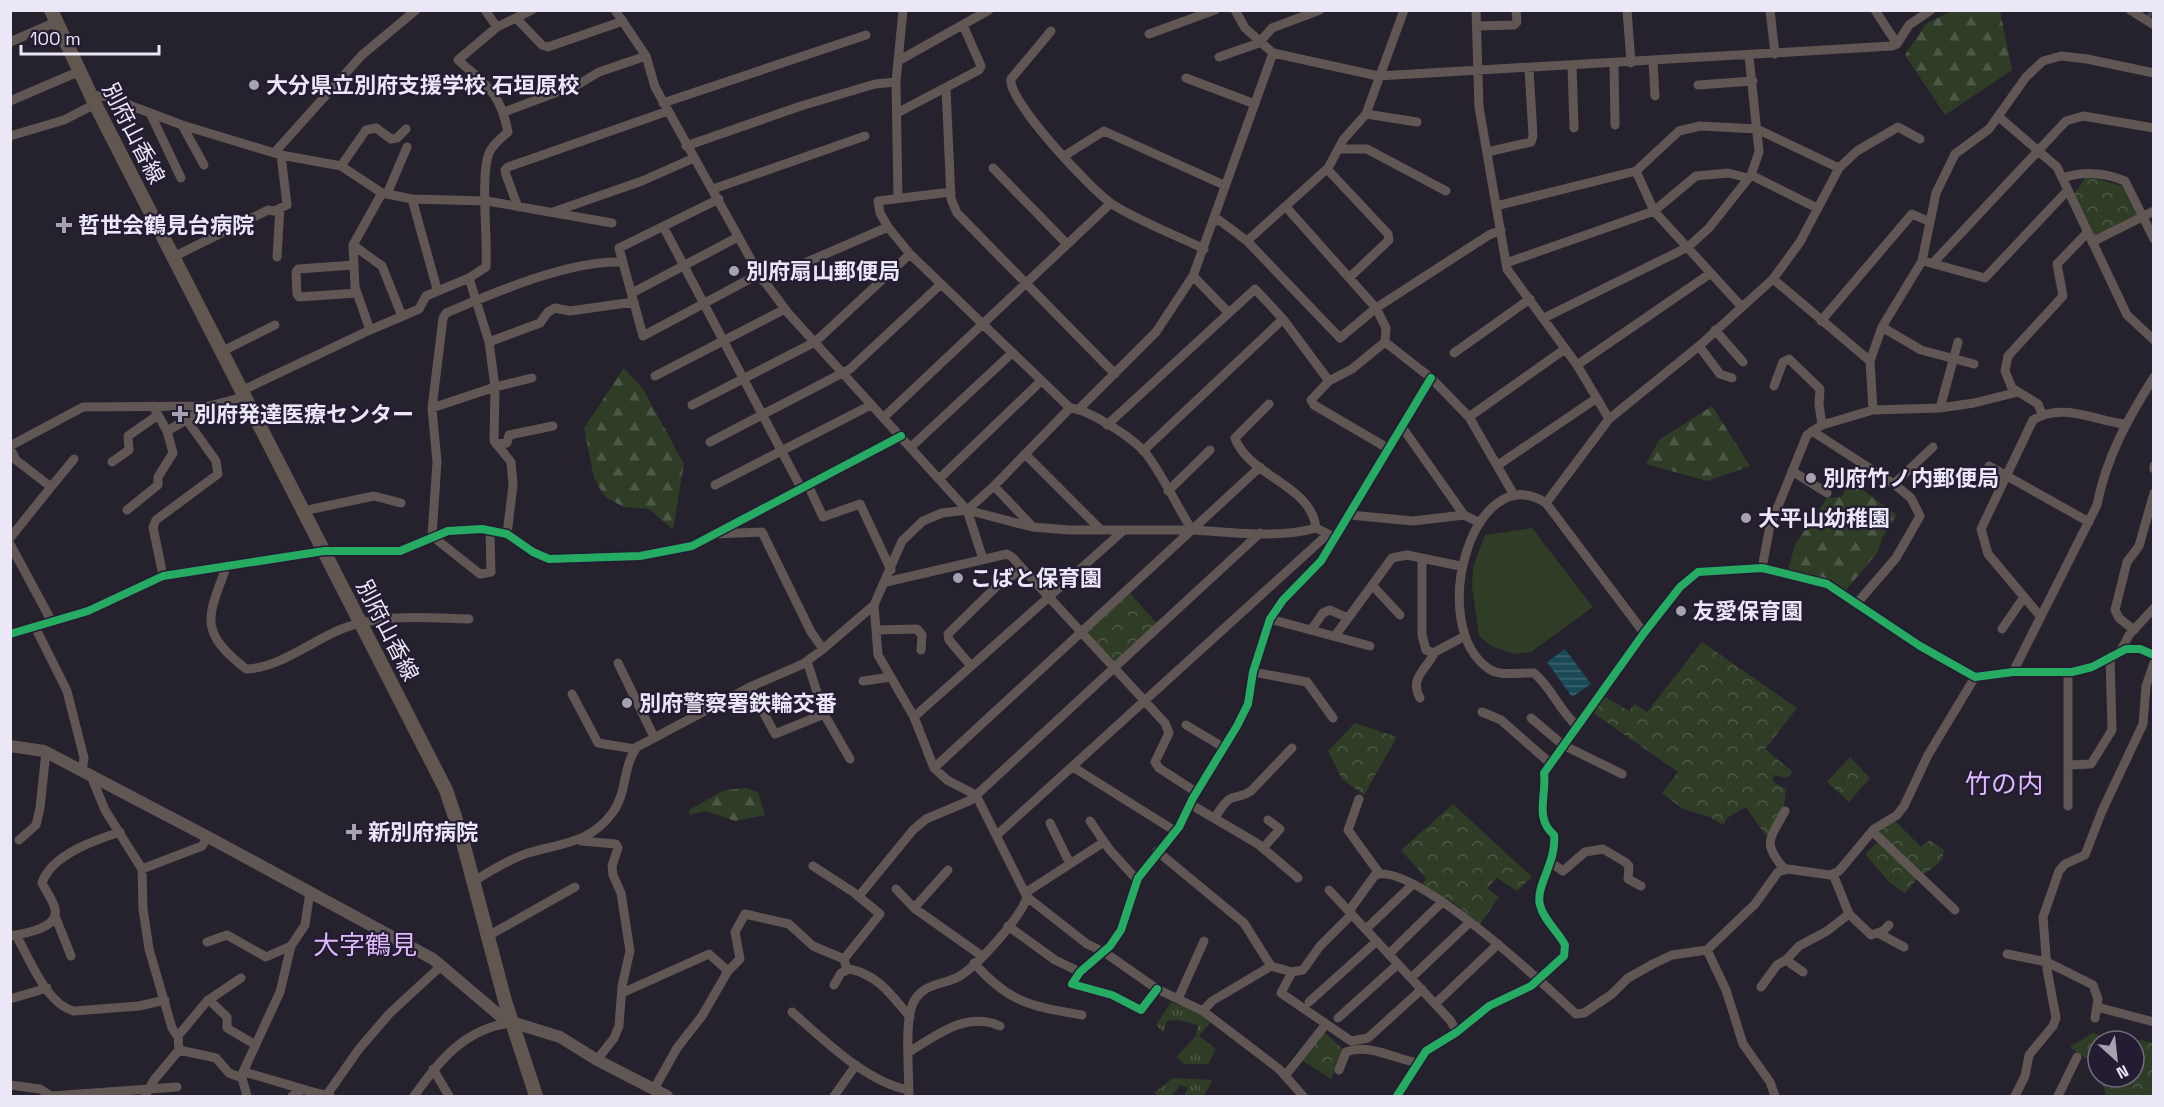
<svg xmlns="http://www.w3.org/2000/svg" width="2164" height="1107" viewBox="0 0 2164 1107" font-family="'Space Grotesk','Noto Sans JP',sans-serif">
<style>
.grass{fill:url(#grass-tufts)}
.forest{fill:url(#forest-firs)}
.park{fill:url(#park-crowns)}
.pitch{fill:#2f3d27}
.water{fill:url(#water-rules)}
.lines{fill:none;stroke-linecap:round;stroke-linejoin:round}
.motorway-tunnel{stroke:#433f4b;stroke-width:16;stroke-dasharray:16 8;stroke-linecap:butt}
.minor{stroke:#605654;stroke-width:9}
.tertiary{stroke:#605654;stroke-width:12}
.secondary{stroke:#625651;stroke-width:14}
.cycleway-casing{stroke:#241c32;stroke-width:11}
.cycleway{stroke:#26ab63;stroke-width:8}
.poi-dot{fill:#a6a2b0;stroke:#241c32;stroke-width:2}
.labels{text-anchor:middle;stroke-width:4.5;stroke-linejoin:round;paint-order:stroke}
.poi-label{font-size:22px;font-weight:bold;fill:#ebe7f6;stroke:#241c32;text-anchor:start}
.street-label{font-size:22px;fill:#ebe7f6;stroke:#241c32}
.quarter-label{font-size:26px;fill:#debafd;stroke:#241c32}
</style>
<defs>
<pattern id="grass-tufts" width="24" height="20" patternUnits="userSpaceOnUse" patternTransform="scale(1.5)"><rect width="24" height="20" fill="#2f3d27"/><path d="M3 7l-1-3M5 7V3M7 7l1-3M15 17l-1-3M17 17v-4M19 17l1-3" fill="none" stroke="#4d5947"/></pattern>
<pattern id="forest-firs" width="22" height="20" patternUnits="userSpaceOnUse" patternTransform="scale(1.5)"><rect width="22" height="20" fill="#2f3d27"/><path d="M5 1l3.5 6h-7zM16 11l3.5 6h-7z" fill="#4d5947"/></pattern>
<pattern id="park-crowns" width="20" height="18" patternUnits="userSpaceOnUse" patternTransform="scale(1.5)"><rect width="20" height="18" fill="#2f3d27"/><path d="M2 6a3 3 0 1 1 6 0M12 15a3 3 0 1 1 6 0" fill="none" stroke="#4d5947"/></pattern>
<pattern id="water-rules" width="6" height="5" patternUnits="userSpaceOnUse" patternTransform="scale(1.5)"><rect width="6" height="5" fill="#1a4a56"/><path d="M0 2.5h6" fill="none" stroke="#3b646f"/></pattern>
</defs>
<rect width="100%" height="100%" fill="#25212d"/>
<path class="grass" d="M1171,1002l23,8 18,11 -13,15 17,13 -8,15h-24l-8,-7 20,-21 2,-11 -20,-5 -11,1 -4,11 -7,-7z
M1173,1078l39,2 -8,16h-20l4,-8 -8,-3 -8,11h-13l-5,-3z"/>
<path class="forest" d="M1951,11h49l12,59 -67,45 -40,-60 21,-31z
M624,368l19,21 41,75 -11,66 -24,-21 -25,-2 -19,-10 -11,-19 -10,-50z
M1712,406l38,60 -43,15 -61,-17 13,-24z
M1848,484h7l42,31 -15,23 -4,14 -32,38 -58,-20 7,-25 32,-47 15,-1z
M746,788l12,4 7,23 -30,6 -29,-10 -17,4v-5l36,-20z"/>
<path class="park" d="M2087,176l35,10 15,30 -43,22 -21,-43z
M1130,593l29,33 -45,40 -29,-33z
M1702,642l95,66 -32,41 28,23 -7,6 -12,-3 -2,6 14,8 -2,19 -18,28 -20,-29 -19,11 -4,7 -13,-8 -27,-8 -21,-16 16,-21 -86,-60 12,-16 25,15 6,-7 12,8z
M1355,723l42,14 -33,58 -22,-16 -14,-28z
M1850,757l20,21 -21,24 -22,-20z
M1453,804l79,73 -15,14 -20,-13 -10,10 12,9 -19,27 -26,-21 -32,-18 4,-7 -25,-28z
M1895,821l26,26 9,-7 14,10 -2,10 -16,13h-5l-44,-42z
M1877,843h4l36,36 -12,14 -16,-11 -24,-28z
M1323,1031l21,19 -13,29 -28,-18z
M2093,1033l30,8h-25v26l-28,-20z
M2141,1040l12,3v53h-47l-2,-9 -9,-10 3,-3v3h36v-35z"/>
<path class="pitch" d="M1532,528l61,79 -62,45 -17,2 -23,-8 -12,-10 -7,-50 1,-19 12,-32z"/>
<path class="water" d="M1565,649l26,35 -19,13 -25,-35z"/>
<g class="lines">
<path class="motorway-tunnel" d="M2150,10l4,3"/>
<path class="minor" d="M485,10l12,17
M615,10l31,46 9,31 104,187 29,39 179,197 16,49
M1235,10l10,18 28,25 105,23 514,-30 5,-2 12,-19 22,-15
M1476,10l3,97 28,162 70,96 32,54
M1627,10l4,53
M1770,10l5,44
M1875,10l22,34
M2130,10l24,15
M516,18l26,27 6,2 75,-26
M1477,26l37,-1 3,-3 -1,-12
M1051,31l-40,48c-4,21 81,112 101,125 28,18 62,30 92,45
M1149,34l66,-24
M10,42l46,-20
M1219,57l40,-14 13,-15 48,-18
M898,61l91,-51
M1653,62l2,34
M1614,64l1,61
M1572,66l2,62
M1186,78l69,26
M1698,85l55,-4
M946,88l5,111 6,14 158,161
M91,95l17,2 74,28 99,30 60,11 41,27 30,6 75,2 125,22
M10,101l70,-30
M663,103l203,-68
M504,112l75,-28 20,-12 47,-16
M150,113l31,65
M897,113l82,-43 2,-4 -18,-41
M1366,114l51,8
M1999,117l58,50 70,148 27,25
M182,125l22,40
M10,136l54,-16 31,-16
M686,146l115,-40 74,-22 21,-2
M1340,149h27l79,42
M275,152l87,-97 54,-45
M1487,152l44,-10 2,-6 -4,-67
M1064,156l40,-25 120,54
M341,166l25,-36 10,-2 15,11 6,-1 9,-9
M993,168l73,75
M1327,169l61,65 1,6 -40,38
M1636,171l18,40 87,95
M1751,175l66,33
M2062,178c21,-7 42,-6 63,3l29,58
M713,189l152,-53
M951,192l-73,9 2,12 8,14 22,27 160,154c20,2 59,28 73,42 15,16 36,60 49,80 40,2 85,9 124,-2l18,9
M387,194l20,-47
M898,198l-2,-116 7,-72
M412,199l25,90
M719,199l-100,49 24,88 116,-62
M1496,206l140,-35 43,-40 21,-5 57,3 82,39
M518,207l-12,-32 -1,-5 3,-3 160,-56
M1286,207l90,101 10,20 -1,14 -33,27 -23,12 -18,19 3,5 75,44
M553,212l89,-31 52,-23
M1213,222l6,-2 28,21 93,97 36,-30 113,-73 12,-5
M664,228l137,260
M1247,241l81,-73 15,-28 23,-26 38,-104
M2092,242l62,-31
M353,245l29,21 20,50
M173,257l95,-47 6,1 13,-6 -6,-50
M277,257l3,-49
M1927,262l58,16 83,-88
M1506,263l148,-52 42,-35 32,-3 20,5
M1933,263l133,-142 17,-5 71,12
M354,265l-56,4 -2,3 1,22 2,3 58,-4
M1193,276l35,36
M469,278l20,64 6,45 -1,54 17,21 2,23 -6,49
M1773,279l97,82
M763,281l125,-54
M632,293l106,-56
M1544,318l144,-71 21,-19 42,-53 8,-23 -10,-96
M1821,321l91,-107 18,8
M1882,327l39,23 53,14
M370,330l-15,-43 -2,-42 29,-52
M1715,330l28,32
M489,342l51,-19 8,-11 7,-4 15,3 64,-9
M1385,342l46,36 38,39 45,78
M1699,346l21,28 12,4
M221,352l54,-27
M1454,353l76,-54
M1577,365l134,-92
M655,376l130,-67
M1774,386l9,-24 6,-3 31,30 -1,15 3,21
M241,391l129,-61 49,-21 7,-13 43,-18 17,-11c2,-28 -6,-91 3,-114 4,-9 12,-15 19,-21 -8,-40 -21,-46 -50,-72l39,-33 35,-17
M1269,404l-34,34c14,39 76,46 81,90
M692,405l123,-63 95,-88
M432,408l63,-21 37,-9
M1940,408l18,-66
M1079,409l77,-77 37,-56 80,-223
M1873,410l-3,-49 12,-34 40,-66 14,-68 19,-39 34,-25 37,-52 17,-16 18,-5 26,3 67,14
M2042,414l-4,-10 -26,-16 -7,-17 3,-15 55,-60 -6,-32 30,-31
M884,417l227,-214
M1469,417l96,-68
M1107,425l148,-136 28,30 46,62
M1402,427l62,88
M167,431l40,-23
M1812,431l82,53 17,14 9,18 -24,42 -38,44
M710,442l140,-73 91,-85
M496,444l11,-1 2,-8 44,-9
M10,446l73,-39 126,-1 35,-9
M911,447l101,-94
M10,448l6,12 35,27 -41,51
M1143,451l140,-132
M1025,454l75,75
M112,462l17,-12 -1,-14 30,-21
M1498,465l99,-67
M1989,466l100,56
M2154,466v3
M1792,471l35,22
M939,479l102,-98
M1894,484l39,-37
M715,485l156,-80
M808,485l15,32 37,-13 31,66
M994,486l38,40
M51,487l23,-28
M1168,491l42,-41
M1546,503l63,-84 90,-73 74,-67 27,-37 39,-74 18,-17 41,-24 22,12
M127,510l31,-25v-8l15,-24 -6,-22 -14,-25
M967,510l27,-24 76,-78
M303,511l71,-15 27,7
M1350,515l63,6 51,-6 16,8
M715,534l47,-2 49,100 12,17
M432,536l5,-74 -5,-54 11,-90 3,-5c48,-20 123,-53 175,-51
M432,536l48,38 11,-2 -1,-41
M10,544l42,78
M1422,558v77l4,15 7,3 32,-17
M227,565c-19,52 -30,65 19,104 35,-1 66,-29 98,-41 41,-15 83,-10 125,-9
M1762,568l8,-42 37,-91 15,-10 51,-15 67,-2 34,-5 44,-11
M163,576l-10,-49 3,-7 62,-46 -2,-13 -30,-42
M886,582l121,-28 5,3 153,166 4,10 -14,29 4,6 37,24
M1372,585l28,30
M874,605l4,50 36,62 20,51 13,12 29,15 51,102c-6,20 -50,70 -69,80 -17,9 -40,6 -47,32 -6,18 -2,66 -2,87
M2040,616l-52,-62 -7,-25 52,-109c28,-18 61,0 91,4
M1270,619l100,27
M35,627l32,64 17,67 -2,13
M2002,629l22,-32
M877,630l40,-1 5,6 -1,15
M1311,630l12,-17 7,-3 18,8
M2134,630l-15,-12 -4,-8 12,-48 12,-16 15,-53
M10,634l78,-23 75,-35 161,-25h76l48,-20 34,-2 25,5 26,18 16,7 91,-3 52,-10 209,-110
M1335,636l57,-78 15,-3 53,11
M2120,652l9,-17 25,-27
M807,661l17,53 26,45
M618,663l36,74
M971,666l-22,-26 -1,-6 55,-54 21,-10
M1253,672l54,10 26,36
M2013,672l84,-167c9,-47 31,-87 57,-128
M2068,672v134
M863,681l28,-4
M750,687l25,47 49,-20
M572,694l26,49 37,6
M1420,698c-11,-20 6,-28 15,-46
M1482,712l19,8 49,43
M914,717l210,-187
M1531,718l32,27 59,29
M1186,725l37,22
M1577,726c-18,-16 -25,-38 -43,-53 -13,-1 -33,4 -45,-4 -64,-44 -15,-213 57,-166l98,130
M2068,765l23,-1 21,-34 -2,-74
M1073,767l102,64
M934,768l326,-301
M91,776l14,34 37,59 1,40 6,40 23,79 6,9
M1359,799l-11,31 31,43
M1190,804l68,40 40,34
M1215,817c5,-6 10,-17 17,-19 8,-3 12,-2 19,-7l41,-43
M1090,821l19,28 28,31
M1050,823l20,41
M1872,831l83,79
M998,834l330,-300
M19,840l17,-15 4,-17 6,-56
M581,841l35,3 2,4 -6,18 1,9 8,18 9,58 -8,35 -3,40 -5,12 -14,18
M1263,848l17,-19 -12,-9
M1157,851l87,72 27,43 21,6 11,-2 17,-24 32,-32
M1551,863l12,8 22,-19 18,-3 22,13 4,4 -1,13 13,7
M813,866l40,26 27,22 -36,45 3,11
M142,869l60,-23 6,-9
M1785,870c-23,-27 -16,-30 0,-59
M1833,874l16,40
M474,881c17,-10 35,-22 54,-28 34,-10 63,-10 85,-41 14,-19 10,-47 24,-65l113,-60 53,-23 20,-15 51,-44 28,-64 21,-20 19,-8 25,-3 65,17 37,3h123
M896,889l18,19 68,48
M1329,890l121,130 7,12
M1025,893l79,-51
M859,896l54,-66 13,-11 45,-19 289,-267
M1027,897l60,47 17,8 53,37 46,22 76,58 24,27
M914,908l34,-38
M1349,911l26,-36c39,-14 171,111 201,139l8,-1 28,-19 16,-16 25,-14 19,-9 35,-5 48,-46 23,-32 10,-3 42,6 9,-4 35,-42 23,-14 7,-9 24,-51 47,-78
M55,916l16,40
M1008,926l47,34 25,12
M1366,929l46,-44
M1878,933l26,14
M16,935c13,23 31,70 58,76l65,-5 26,-6
M10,936c13,-2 50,-8 45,-27 -2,-9 -9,-18 -13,-26 9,-28 53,-43 78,-51
M488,936l87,-49
M207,942l20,-7 39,22 25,-11
M1707,950l19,40 17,54 27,38 5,14
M1389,954l53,-52
M2007,954l40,8 46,23 5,14 -3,19
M1786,960l13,-14 28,-15 22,-17 22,21 12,-4 6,-6
M974,963c36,41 58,43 108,52
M1292,972l-11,21 70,48 17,-3 54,-49
M1411,978l59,-56
M834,985l7,-12 8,-4c30,6 42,26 61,48
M1761,987l16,-22 9,-5 17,12
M1157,989l-16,21 -29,-15 -40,-11 8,-12 30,-26 11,-16 17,-52 41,-51 14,-29 44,-72 11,-22 5,-32 17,-53 13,-19 38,-39 110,-183
M622,993l87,-39 19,17
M10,999l37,-11
M1178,999l26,-58
M209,1000l18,17v11l27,16
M1309,1002l68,-61
M1435,1004l63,-60
M2097,1007l57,15
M1203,1011l9,-10 59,-35
M792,1012c31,27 75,71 117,78
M1338,1018l60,-54
M179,1050l37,8 13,15 13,5
M909,1052c28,-17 57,-41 91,-26
M433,1069l16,27
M1339,1070l7,-18c24,-9 48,7 73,11
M243,1072c30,7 57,18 87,24
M1285,1076l41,-52
M10,1085l30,4 11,7 126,-9
M654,1089l23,-41 25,-32 26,-45 12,-12 -5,-27 10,-18 44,10 24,22 31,13
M145,1096l9,-16 25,-30 -1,-14 29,-35 34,-23
M247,1096l-5,-18 1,-6 37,-80 11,-46 14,-21 5,-33
M292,1096l10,-6
M326,1096l33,-47 30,-35 53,-49
M414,1096c25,-35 51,-68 97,-73
M834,1096l22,-31
M1397,1096l29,-45 31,-19 32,-26 42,-20 33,-30 1,-11c-7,-14 -21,-24 -25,-40 -5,-19 17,-43 14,-70 -20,-17 -7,-40 -10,-62l100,-140 36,-46 18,-15 64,-4 65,16 93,62 55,31 38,-5h59l20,-5 34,-18h14l14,6
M2015,1096l10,-20 4,-21 24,-29 3,-8 -9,-49 -4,-52 16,-46 6,-7 20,-9 17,-44 41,-87 3,-38 8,-23
M2058,1096l19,-39"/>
<path class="tertiary" d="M10,746l34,5 164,86 225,122 72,61 55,17 37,23 70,36"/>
<path class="secondary" d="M51,10l44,94 351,686 15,45 44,166 31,95"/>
<defs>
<path id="cycleway" d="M10,634l78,-23 75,-35 161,-25h76l48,-20 34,-2 25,5 26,18 16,7 91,-3 52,-10 209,-110
M1157,989l-16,21 -29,-15 -40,-11 8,-12 30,-26 11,-16 17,-52 41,-51 14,-29 44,-72 11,-22 5,-32 17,-53 13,-19 38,-39 110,-183
M1397,1096l29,-45 31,-19 32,-26 42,-20 33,-30 1,-11c-7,-14 -21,-24 -25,-40 -5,-19 17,-43 14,-70 -20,-17 -7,-40 -10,-62l100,-140 36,-46 18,-15 64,-4 65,16 93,62 55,31 38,-5h59l20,-5 34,-18h14l14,6"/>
</defs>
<use href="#cycleway" class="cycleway-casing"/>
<use href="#cycleway" class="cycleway"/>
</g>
<g class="poi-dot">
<circle cx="254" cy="85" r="6"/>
<path d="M61 216h6v6h6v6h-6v6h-6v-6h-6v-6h6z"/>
<circle cx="734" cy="271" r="6"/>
<path d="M177 405h6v6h6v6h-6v6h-6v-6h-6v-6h6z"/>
<circle cx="1811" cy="478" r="6"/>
<circle cx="1746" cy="518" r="6"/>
<circle cx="958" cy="578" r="6"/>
<circle cx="1681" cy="611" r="6"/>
<circle cx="627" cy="703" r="6"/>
<path d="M351 823h6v6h6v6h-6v6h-6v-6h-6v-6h6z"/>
</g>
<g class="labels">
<g class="poi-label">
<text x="266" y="93">大分県立別府支援学校 石垣原校</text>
<text x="78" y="233">哲世会鶴見台病院</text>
<text x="746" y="279">別府扇山郵便局</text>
<text x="194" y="422">別府発達医療センター</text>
<text x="1823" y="486">別府竹ノ内郵便局</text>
<text x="1758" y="526">大平山幼稚園</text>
<text x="970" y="586">こばと保育園</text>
<text x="1693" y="619">友愛保育園</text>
<text x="639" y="711">別府警察署鉄輪交番</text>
<text x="368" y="840">新別府病院</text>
</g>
<g class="street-label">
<text transform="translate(134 133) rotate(63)" y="8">別府山香線</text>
<text transform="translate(388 630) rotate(63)" y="8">別府山香線</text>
</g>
<g class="quarter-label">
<text x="2004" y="793">竹の内</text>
<text x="365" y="954">大字鶴見</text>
</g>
</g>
<rect width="2164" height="1107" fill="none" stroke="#ebe7f6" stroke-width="24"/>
<g transform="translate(2116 1059) rotate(153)"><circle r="28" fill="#241c32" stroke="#746d80" stroke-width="1.5"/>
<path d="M0-4.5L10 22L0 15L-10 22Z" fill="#a6a2b0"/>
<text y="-9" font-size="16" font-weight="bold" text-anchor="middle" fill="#ebe7f6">N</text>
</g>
<path d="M21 45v9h138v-9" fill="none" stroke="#ebe7f6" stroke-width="3"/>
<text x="30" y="45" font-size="18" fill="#ebe7f6" stroke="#241c32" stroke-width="4.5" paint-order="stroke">100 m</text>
</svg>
